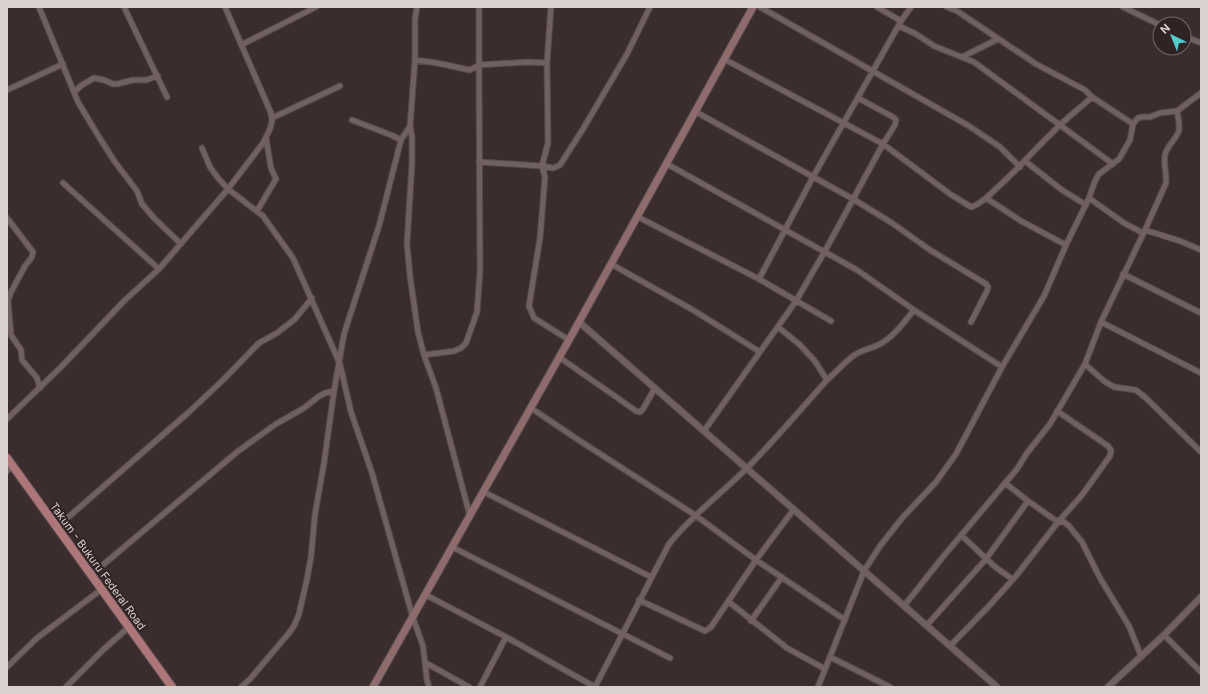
<svg xmlns="http://www.w3.org/2000/svg" width="1208" height="694" viewBox="0 0 1208 694" font-family="Inter,sans-serif">
<style>
.lines{fill:none;stroke-linecap:round;stroke-linejoin:round}
.minor-casing{stroke:#554949;stroke-width:7}
.tertiary-casing{stroke:#554949;stroke-width:8}
.secondary-casing{stroke:#554949;stroke-width:9}
.primary-casing{stroke:#554949;stroke-width:10}
.minor{stroke:#706060;stroke-width:5}
.tertiary{stroke:#706060;stroke-width:6}
.secondary{stroke:#8e6b6c;stroke-width:7}
.primary{stroke:#ad7679;stroke-width:8}
.labels{text-anchor:middle;stroke-width:4;stroke-linejoin:round;paint-order:stroke}
.street-label{font-size:11px;fill:#dad0d0;stroke:#302323}
</style>
<rect width="100%" height="100%" fill="#3b2c2d"/>
<g class="lines">
<defs>
<path id="minor" d="M39,7l39,95 21,35 16,25 22,29 5,13 12,14 27,26
M124,7l43,90
M760,7l209,119 31,21 20,20
M877,7l24,14
M947,7l10,4 79,53 49,26 7,7 41,27
M1123,7l37,18
M899,26l17,8 18,12 40,16 139,102
M1184,36l17,7
M241,45l75,-38
M962,57l36,-18
M724,59l159,85 67,50 21,13c11,-3 19,-13 27,-20 20,-18 36,-37 55,-55 12,-13 26,-23 39,-35
M415,60v-41l2,-12
M547,63l4,-56
M7,90l56,-26
M74,92l8,-7 12,-7 10,2 9,4h4l16,-4h13l12,-4
M696,112l157,87 39,24 38,27 56,34 2,3 -1,4 -16,31
M272,118l68,-32
M352,120l39,15 10,5
M202,148l8,19 8,11 10,11 35,27 30,42 47,106 11,48 21,61 41,145 10,28 4,34 2,7
M1025,161l37,29 24,15
M479,162l63,4 11,2 7,-3 23,-36 44,-75 23,-47
M667,164l190,106 57,40 88,57
M63,183l96,86
M986,198l35,23 45,24
M1089,198l35,25 19,10
M257,211l19,-32 -5,-11 -5,-30
M638,217l121,62 72,42
M7,218l26,34 -1,5 -7,9 -14,26 -3,9 3,34 10,15 1,10 15,18 3,10
M1145,230l35,11 21,9
M611,264l82,46 67,42
M1123,274l78,39
M759,279l54,-102 88,-156 10,-14
M1101,322l100,51
M424,355l30,-4 7,-3 5,-5 11,-31 3,-41 -1,-206 49,-3 19,1 1,80 -6,23 3,11 -5,61 -11,68 5,12 35,22
M559,357l77,54 4,1 3,-3 12,-21
M1085,364l19,17 10,6 22,3 10,8 55,54
M827,380c9,-8 17,-17 26,-24 8,-6 17,-7 25,-11 15,-7 26,-23 36,-35
M531,408l49,33 115,74 61,45 89,60
M7,419l54,-52 63,-66 35,-32 69,-80 35,-46 7,-14 2,-8 -1,-8 -46,-106
M704,431l92,-130 29,-50 58,-107 12,-19 1,-5 -3,-3 -35,-19
M7,471l5,-5
M1005,483l23,18 30,21h6l5,4 13,16 18,36 29,48 12,30
M484,492l167,85
M470,516l-34,-128 -12,-33 -6,-23 -8,-56 -3,-32 5,-81v-26l-2,-11 5,-66 22,3 33,7 9,-5v-58
M57,527l132,-115 34,-32 36,-37 18,-10 18,-14 17,-21
M961,535l33,31 18,13
M452,547l218,111
M91,575l146,-123 39,-28 28,-16 14,-11 7,-4 9,-2
M426,595l80,42 89,50
M639,600l66,31 6,-4 45,-67 38,-51
M729,602l58,46 38,21
M904,606l38,-48 75,-89 10,-16 23,-29 35,-60 16,-42 44,-92 21,-47c1,-10 -3,-19 -1,-28 2,-10 12,-16 14,-25 1,-6 -1,-13 -2,-19l24,-18
M751,621l31,-44
M927,625l59,-66 42,-58
M1164,635l37,37
M950,646l38,-39 28,-31 42,-54 24,-27 28,-39 1,-6 -3,-4 -51,-35
M830,657l60,30
M426,663l43,24
M7,667l30,-29 65,-49
M66,687l38,-38 25,-22
M241,687l9,-8 39,-46 5,-7 5,-12 8,-35 4,-22 4,-43 9,-51 10,-72 10,-57 35,-108 22,-86 9,-14
M480,687l26,-50
M595,687l74,-143c23,-29 52,-50 78,-76 28,-28 54,-59 80,-88l-13,-20 -15,-16 -21,-17
M818,687l46,-116 16,-25 23,-29 33,-35 20,-28 46,-87 42,-71 22,-51 23,-47 6,-17 4,-7 20,-15 11,-19 3,-16 5,-6 4,-1h8l10,-4 17,-2"/>
<path id="tertiary" d="M579,322l418,365
M1108,687l56,-52 37,-38"/>
<path id="secondary" d="M373,687l196,-347 184,-333"/>
<path id="primary" d="M7,458l165,229"/>
</defs>
<use href="#minor" class="minor-casing"/>
<use href="#tertiary" class="tertiary-casing"/>
<use href="#secondary" class="secondary-casing"/>
<use href="#primary" class="primary-casing"/>
<use href="#minor" class="minor"/>
<use href="#tertiary" class="tertiary"/>
<use href="#secondary" class="secondary"/>
<use href="#primary" class="primary"/>
</g>
<g class="labels">
<g class="street-label">
<text transform="translate(98 566) rotate(54)" y="4">Takum - Bukuru Federal Road</text>
</g>
</g>
<rect width="1208" height="694" fill="none" stroke="#dad0d0" stroke-width="16"/>
<g transform="translate(1172 36) rotate(317)"><circle r="19" fill="#302323" stroke="#746868"/>
<path d="M0-3L7 15L0 10L-7 15Z" fill="#52cdce"/>
<text y="-6" font-size="11" font-weight="bold" text-anchor="middle" fill="#dad0d0">N</text>
</g>
</svg>
